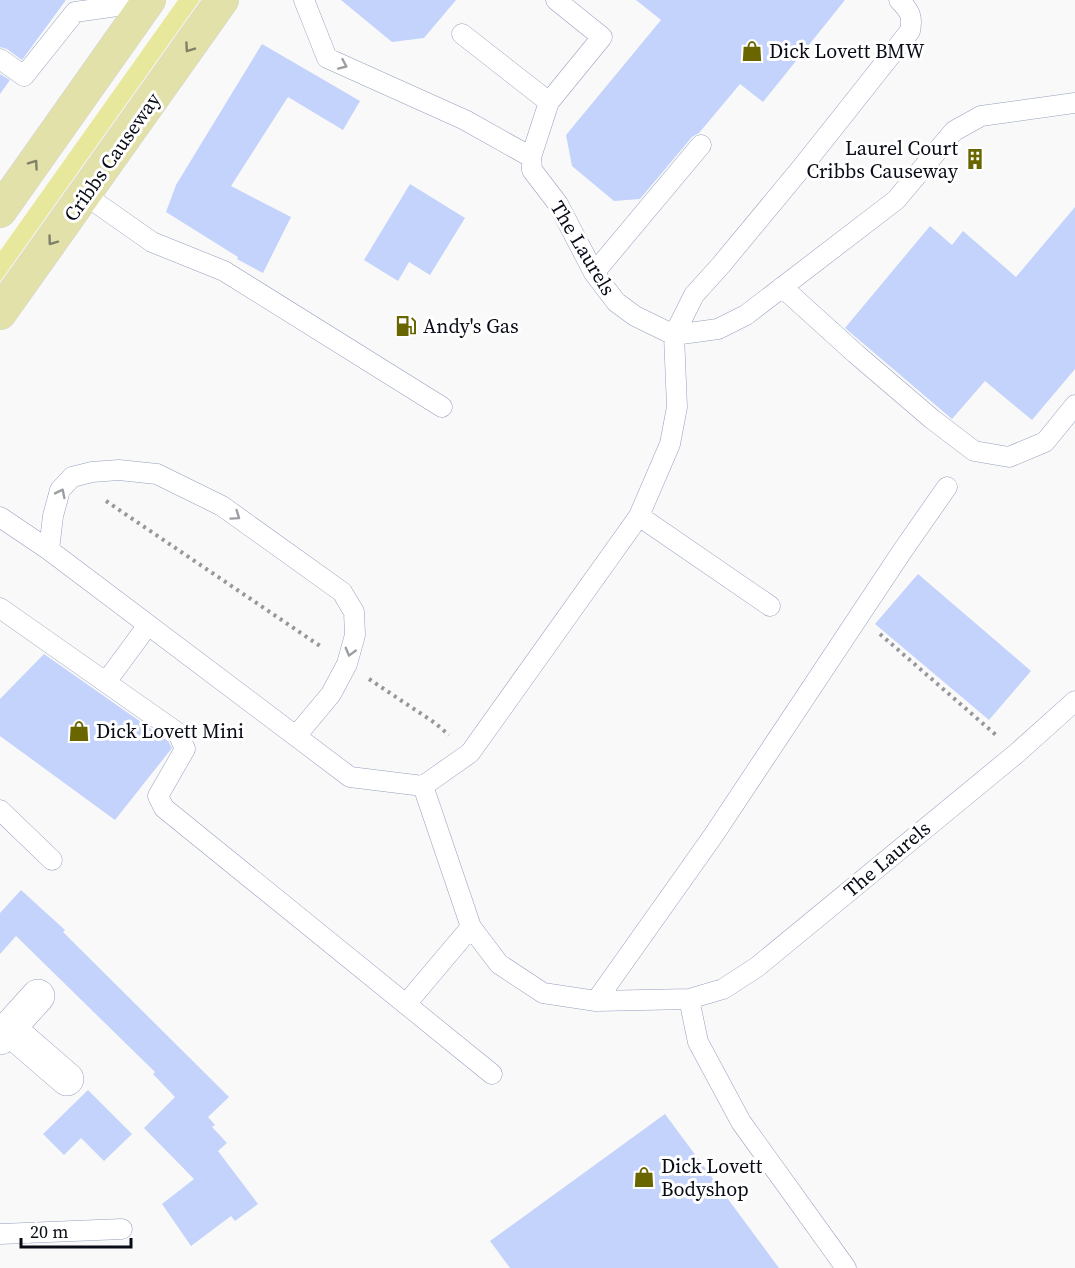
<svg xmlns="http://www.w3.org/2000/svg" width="1075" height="1268" viewBox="0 0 1075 1268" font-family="'Source Serif 4',serif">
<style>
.green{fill:#e8e89d}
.building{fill:#c4d3fc}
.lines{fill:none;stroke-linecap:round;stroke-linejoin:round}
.service-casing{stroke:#95a0be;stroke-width:21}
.minor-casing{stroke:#95a0be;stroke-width:34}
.primary-casing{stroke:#d3d3d5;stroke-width:34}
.path{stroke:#96979b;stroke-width:4;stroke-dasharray:3 4.5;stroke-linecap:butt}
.service{stroke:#fff;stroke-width:20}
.minor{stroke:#fff;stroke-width:33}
.primary{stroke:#e2e1aa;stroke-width:33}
.oneway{stroke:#808168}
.oneway2{stroke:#9d9ea2}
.labels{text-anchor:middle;stroke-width:6;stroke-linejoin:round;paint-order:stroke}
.poi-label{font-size:20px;fill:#090c17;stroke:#fff;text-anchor:start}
.street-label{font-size:20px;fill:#090c17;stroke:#fff}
</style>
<rect width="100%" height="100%" fill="#f9f9f9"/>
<path class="green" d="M178,0h22l-200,282v-31z"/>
<path class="building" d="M0,0h66l-44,60 -15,-11 -7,-2z
M341,0h115l-32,38 -32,4z
M636,0h209l-82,102 -23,-18 -41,49 -7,4 -52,62 -26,2 -42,-35 -6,-31 95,-115z
M262,44l98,57 -17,29 -55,-33 -57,89 60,31 -28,56 -26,-14 1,-2 -72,-45 10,-27z
M0,74l10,6 -10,14z
M410,184l55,34 -35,57 -21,-13 -11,19 -34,-21z
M1075,207v162l-43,51 -47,-39 -33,38 -107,-91 85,-102 22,19 11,-14 53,46z
M918,574l113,97 -42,49 -114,-96z
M44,654l124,87 4,7 -57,72 -115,-84v-37z
M21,890l44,40 -2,2 166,165 -21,20 7,8 -3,2 15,16 -9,8 40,53 -23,17 -4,-5 -40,30 -29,-42 32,-25 -50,-51 31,-31 -22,-23 2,-2 -139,-136 -16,18v-41z
M88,1090l44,44 -28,27 -23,-23 -17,17 -21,-21z
M665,1114l114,154h-269l-20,-27z"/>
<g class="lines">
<defs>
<path id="service" d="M304,0l23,58 138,62 66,37
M556,0l46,37 -53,65 -18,55 1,13 26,34 36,69 22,29 19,14 39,19 44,-6 28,-14 150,-115 58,-69 27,-15 94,-13
M462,34l87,68
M0,59l24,17 51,-64 49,-7 20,1
M85,195l67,47 72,29 218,136
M594,273l107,-128
M782,287l74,67 76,65 42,32 35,6 36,-15 30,-37
M639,516l131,90
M0,517l49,33 301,227 73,9 47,-33 169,-237 31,-72 7,-37 -3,-72 20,-40 27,-30 82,-99 107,-135c3,-15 0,-20 -11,-31
M49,550l4,-34 7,-26 12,-13 20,-5 27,-2 38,4 65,32 120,86 12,20 1,23 -8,29 -16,30 -35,42
M0,608l178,125 7,16 -27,47 6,12 328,266
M106,682l42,-57
M423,786l48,141 28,37 44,29 53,8 93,-2 34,-10 34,-22 260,-214 58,-52
M0,810l52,50
M689,999l9,43 43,80 105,146
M596,1001l117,-165 190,-286 44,-63
M406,1004l65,-77
M0,1234l122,-5"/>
<path id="minor" d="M8,1028l59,51
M0,1038l38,-42"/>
<path id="primary" d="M0,211l149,-211
M0,313l222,-313"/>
</defs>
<use href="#service" class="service-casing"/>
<use href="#minor" class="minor-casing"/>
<use href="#primary" class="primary-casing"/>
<path class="path" d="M106,501l217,147
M880,634l116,101
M369,679l66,44 14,12"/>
<use href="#service" class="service"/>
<use href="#minor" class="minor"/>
<use href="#primary" class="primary"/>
</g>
<defs><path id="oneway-chevron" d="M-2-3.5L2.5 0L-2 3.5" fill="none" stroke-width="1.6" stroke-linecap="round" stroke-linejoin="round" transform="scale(1.5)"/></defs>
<g class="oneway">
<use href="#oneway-chevron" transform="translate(189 48) rotate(125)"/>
<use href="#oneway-chevron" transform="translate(34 164) rotate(-55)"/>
<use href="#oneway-chevron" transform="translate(52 241) rotate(126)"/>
</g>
<g class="oneway2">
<use href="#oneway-chevron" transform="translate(343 65) rotate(24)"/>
<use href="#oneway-chevron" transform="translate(61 493) rotate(-64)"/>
<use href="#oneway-chevron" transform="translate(236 516) rotate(35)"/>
<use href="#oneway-chevron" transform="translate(350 652) rotate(105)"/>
</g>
<defs>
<symbol id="shop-bare" viewBox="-9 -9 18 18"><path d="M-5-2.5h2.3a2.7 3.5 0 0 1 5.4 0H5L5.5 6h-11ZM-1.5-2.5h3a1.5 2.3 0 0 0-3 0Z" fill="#696600" stroke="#fff" stroke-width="2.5" paint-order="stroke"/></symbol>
<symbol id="building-bare" viewBox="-9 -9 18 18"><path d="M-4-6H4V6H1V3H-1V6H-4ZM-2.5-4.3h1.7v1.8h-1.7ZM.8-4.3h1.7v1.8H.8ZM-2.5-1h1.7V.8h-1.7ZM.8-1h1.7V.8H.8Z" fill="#696600" stroke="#fff" stroke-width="2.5" paint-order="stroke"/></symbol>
<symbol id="fuel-bare" viewBox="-9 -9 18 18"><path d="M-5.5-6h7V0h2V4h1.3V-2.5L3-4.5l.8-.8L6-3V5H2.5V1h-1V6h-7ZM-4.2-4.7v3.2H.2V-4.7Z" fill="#696600" stroke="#fff" stroke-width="2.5" paint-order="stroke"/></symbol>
</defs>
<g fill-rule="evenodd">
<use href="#shop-bare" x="737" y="36" width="30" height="30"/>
<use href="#building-bare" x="960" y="144" width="30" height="30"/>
<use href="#fuel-bare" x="391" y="311" width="30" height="30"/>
<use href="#shop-bare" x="64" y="716" width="30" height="30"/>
<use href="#shop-bare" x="629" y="1162" width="30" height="30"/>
</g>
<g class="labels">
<g class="poi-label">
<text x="769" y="58">Dick Lovett BMW</text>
<text x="958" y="155" text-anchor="end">Laurel Court<tspan x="958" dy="23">Cribbs Causeway</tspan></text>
<text x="423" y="333">Andy's Gas</text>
<text x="96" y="738">Dick Lovett Mini</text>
<text x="661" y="1173">Dick Lovett<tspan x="661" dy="23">Bodyshop</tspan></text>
</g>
<g class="street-label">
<text transform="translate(112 157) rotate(-55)" y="7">Cribbs Causeway</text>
<text transform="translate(583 248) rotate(59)" y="7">The Laurels</text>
<text transform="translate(887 859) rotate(-40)" y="7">The Laurels</text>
</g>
</g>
<path d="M21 1238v9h110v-9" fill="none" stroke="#090c17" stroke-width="3"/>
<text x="30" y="1238" font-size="18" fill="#090c17" stroke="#ffffff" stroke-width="4.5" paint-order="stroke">20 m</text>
</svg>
